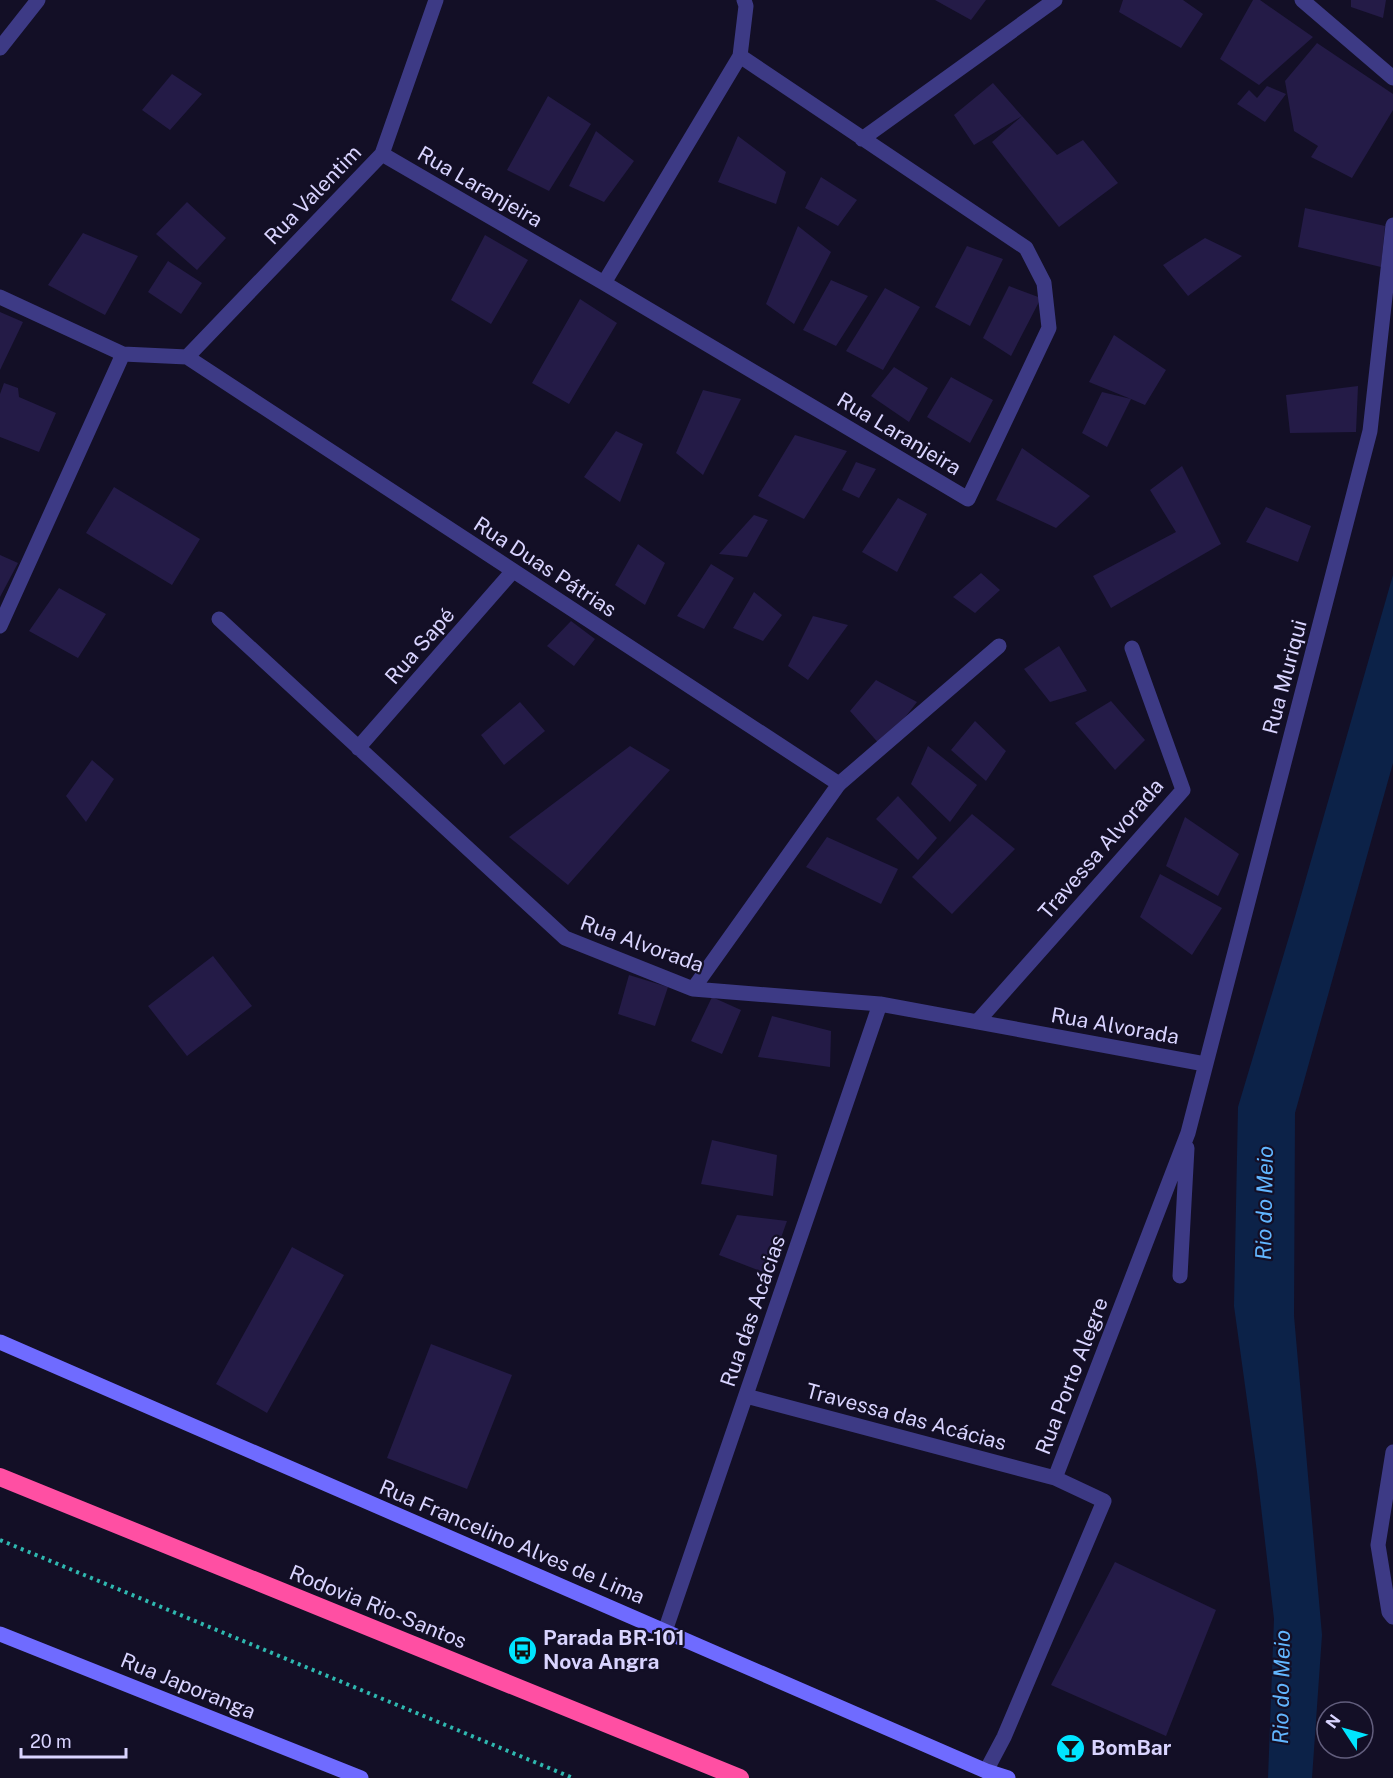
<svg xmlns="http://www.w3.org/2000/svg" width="1393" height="1778" viewBox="0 0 1393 1778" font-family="'Public Sans',sans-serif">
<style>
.water{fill:#0c2248}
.building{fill:#241b47}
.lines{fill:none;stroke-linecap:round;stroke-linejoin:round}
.path{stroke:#2fb8b0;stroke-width:4;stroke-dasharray:3 4.5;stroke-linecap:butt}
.lane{stroke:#3d3a85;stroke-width:15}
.street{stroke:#3d3a85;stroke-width:15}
.secondary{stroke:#6f6bff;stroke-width:15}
.highway{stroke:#ff4fa3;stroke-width:18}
.labels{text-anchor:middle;stroke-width:4.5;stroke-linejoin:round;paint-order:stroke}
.street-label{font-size:21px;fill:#d9d4ff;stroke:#130f26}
.poi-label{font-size:21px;font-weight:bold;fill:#d9d4ff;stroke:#130f26;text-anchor:start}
.water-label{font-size:22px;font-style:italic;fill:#62b6ff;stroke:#130f26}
</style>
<rect width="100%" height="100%" fill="#130f26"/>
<path class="water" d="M1393,575v188l-98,350 -1,203 28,319 -10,143h-44l6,-159 -17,-147 -23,-166 4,-199 56,-187z"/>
<path class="building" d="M935,0h51l-15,20z
M1123,0h60l20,14 -22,34 -62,-36z
M1253,0h7l53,37 -54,48 -39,-26z
M1351,0h35l-3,18 -32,-11z
M1317,43l76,51v16l-41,68 -41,-21 7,-11 -24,-15 -9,-50z
M172,74l30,20 -32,36 -28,-20z
M993,83l29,33 -48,29 -20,-30z
M1267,86l19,8 -21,28 -28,-18 12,-14 8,8z
M548,96l43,28 -42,67 -42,-21z
M1022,116l35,39 26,-15 35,43 -59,44 -67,-85z
M596,131l38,30 -30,41 -35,-16z
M738,136l48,36 -10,32 -58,-22z
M821,177l36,23 -19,26 -33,-18z
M187,202l39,36 -29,32 -41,-36z
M1305,208l80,18 -4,41 -83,-20z
M798,226l33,26 -37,72 -28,-20z
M83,233l55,23 -33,59 -57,-30z
M485,235l43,25 -37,64 -40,-24z
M1205,238l37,18 -54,40 -25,-31z
M967,246l36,13 -33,67 -35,-19z
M168,261l34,22 -21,31 -33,-22z
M831,280l37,16 -32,50 -33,-16z
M1009,286l32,12 -30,58 -28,-18z
M885,288l35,19 -37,63 -37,-19z
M580,299l37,24 -48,81 -37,-21z
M0,312l23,10 -23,48z
M1114,335l52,35 -21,35 -14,-6 -24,48 -25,-14 20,-41 29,7 -42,-17z
M894,367l34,21 -19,34 -38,-26z
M951,377l42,23 -23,43 -43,-26z
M4,383l14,5 1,9 37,16 -17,39 -39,-15v-43z
M1358,386l-2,46 -66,1 -4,-38z
M703,390l38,9 -38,76 -27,-22z
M616,431l27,13 -23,58 -36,-25z
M795,435l52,16 -43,68 -46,-23z
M1022,448l68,48 -34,32 -60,-28z
M856,462l20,7 -17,29 -17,-8z
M1182,466l39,78 -110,64 -18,-32 83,-44 -26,-42z
M114,487l86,52 -28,46 -86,-52z
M898,498l29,16 -30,58 -35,-20z
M1266,507l45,19 -13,36 -52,-20z
M754,515l14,5 -21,37 -28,-3z
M638,544l27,19 -20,42 -30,-20z
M0,555l18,8 -18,34z
M711,564l23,14 -30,51 -27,-13z
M981,573l19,17 -25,23 -22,-16z
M59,588l47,26 -28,44 -49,-27z
M754,592l28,23 -19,26 -30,-13z
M813,616l35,9 -40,55 -20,-14z
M571,621l24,18 -21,27 -27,-20z
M1059,646l28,45 -37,11 -26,-33z
M876,680l41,22 -35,45 -32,-36z
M1111,701l34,39 -30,30 -40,-47z
M520,702l25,29 -41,34 -23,-30z
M975,721l31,30 -20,30 -35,-31z
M630,746l40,24 -102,115 -59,-48z
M928,746l49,39 -27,37 -39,-38z
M92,760l22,19 -28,43 -20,-26z
M898,796l39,42 -19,22 -42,-41z
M972,814l43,35 -63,65 -40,-37z
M1185,817l54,37 -21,42 -52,-30z
M827,837l71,32 -17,35 -75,-37z
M1160,874l62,34 -30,47 -52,-38z
M213,956l39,50 -65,50 -39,-50z
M629,975l39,12 -13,39 -37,-12z
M712,997l29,13 -19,44 -31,-13z
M772,1016l59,15 -1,36 -72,-10z
M712,1140l65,15 -4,41 -72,-12z
M737,1215l50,6 -19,53 -49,-19z
M292,1247l52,28 -77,138 -51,-29z
M431,1344l81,31 -45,114 -80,-31z
M1115,1562l101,48 -50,126 -115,-51z"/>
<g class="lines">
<path class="path" d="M0,1540l573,238"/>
<path class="lane" d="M839,784l160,-138"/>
<path class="street" d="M1302,0l91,78
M0,48l38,-48
M862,139l193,-139
M382,154l222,129 364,216 81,-171 -5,-45 -18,-35 -286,-192 6,-50 -2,-6
M604,283l136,-227
M0,297l123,57 64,3 652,427 -146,205
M187,357l195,-203 54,-154
M219,619l346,319 128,51 187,15 325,60
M0,626l123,-272
M358,748l155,-177
M977,1022l206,-232 -51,-142
M1180,1276l7,-128
M746,1396l309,82 49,23 -100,236 -18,34
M1393,1452l-15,93 11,67 4,5
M1055,1478l133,-345 182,-702 23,-206
M665,1631l215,-627"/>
<path class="secondary" d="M0,1342l986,429 22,7
M0,1634l361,144"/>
<path class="highway" d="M0,1477l740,301"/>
</g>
<defs>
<symbol id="bus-disc" viewBox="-11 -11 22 22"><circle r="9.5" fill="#00e5ff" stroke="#130f26"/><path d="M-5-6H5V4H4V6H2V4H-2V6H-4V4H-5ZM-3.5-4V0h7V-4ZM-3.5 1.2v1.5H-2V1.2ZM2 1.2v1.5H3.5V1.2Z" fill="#111"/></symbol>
<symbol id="bar-disc" viewBox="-11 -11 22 22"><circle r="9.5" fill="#00e5ff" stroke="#130f26"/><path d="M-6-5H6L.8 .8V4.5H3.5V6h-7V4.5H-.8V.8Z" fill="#111"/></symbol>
</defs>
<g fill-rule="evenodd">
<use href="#bus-disc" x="506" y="1634" width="33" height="33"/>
<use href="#bar-disc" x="1054" y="1732" width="33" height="33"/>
</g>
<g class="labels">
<g class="street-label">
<text transform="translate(480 187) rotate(30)" y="7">Rua Laranjeira</text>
<text transform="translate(313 195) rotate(-46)" y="7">Rua Valentim</text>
<text transform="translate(899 434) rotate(31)" y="7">Rua Laranjeira</text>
<text transform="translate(545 567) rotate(33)" y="7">Rua Duas Pátrias</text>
<text transform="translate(420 646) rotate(-49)" y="7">Rua Sapé</text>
<text transform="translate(1285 677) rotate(-75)" y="7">Rua Muriqui</text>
<text transform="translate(1101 849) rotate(-49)" y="7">Travessa Alvorada</text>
<text transform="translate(642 944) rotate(20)" y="7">Rua Alvorada</text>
<text transform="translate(1115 1026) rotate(10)" y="7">Rua Alvorada</text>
<text transform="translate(753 1311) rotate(-71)" y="7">Rua das Acácias</text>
<text transform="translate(1072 1376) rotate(-69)" y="7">Rua Porto Alegre</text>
<text transform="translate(906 1417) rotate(15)" y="7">Travessa das Acácias</text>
<text transform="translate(512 1542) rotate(23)" y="7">Rua Francelino Alves de Lima</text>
<text transform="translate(378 1607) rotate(22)" y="7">Rodovia Rio-Santos</text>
<text transform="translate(188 1686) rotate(22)" y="7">Rua Japoranga</text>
</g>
<g class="poi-label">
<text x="543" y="1645">Parada BR-101<tspan x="543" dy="24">Nova Angra</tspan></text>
<text x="1091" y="1755">BomBar</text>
</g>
<g class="water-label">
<text transform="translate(1264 1203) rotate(-89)" y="8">Rio do Meio</text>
<text transform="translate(1281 1687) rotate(-89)" y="8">Rio do Meio</text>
</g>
</g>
<g transform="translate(1345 1730) rotate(306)"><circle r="28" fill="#130f26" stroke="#625e7d" stroke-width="1.5"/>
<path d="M0-4.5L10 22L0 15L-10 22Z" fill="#00e5ff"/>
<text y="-9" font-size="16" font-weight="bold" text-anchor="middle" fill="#d9d4ff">N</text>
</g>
<path d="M21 1748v9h105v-9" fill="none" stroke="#d9d4ff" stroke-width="3"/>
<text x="30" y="1748" font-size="18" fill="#d9d4ff" stroke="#130f26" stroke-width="4.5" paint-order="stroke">20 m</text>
</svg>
